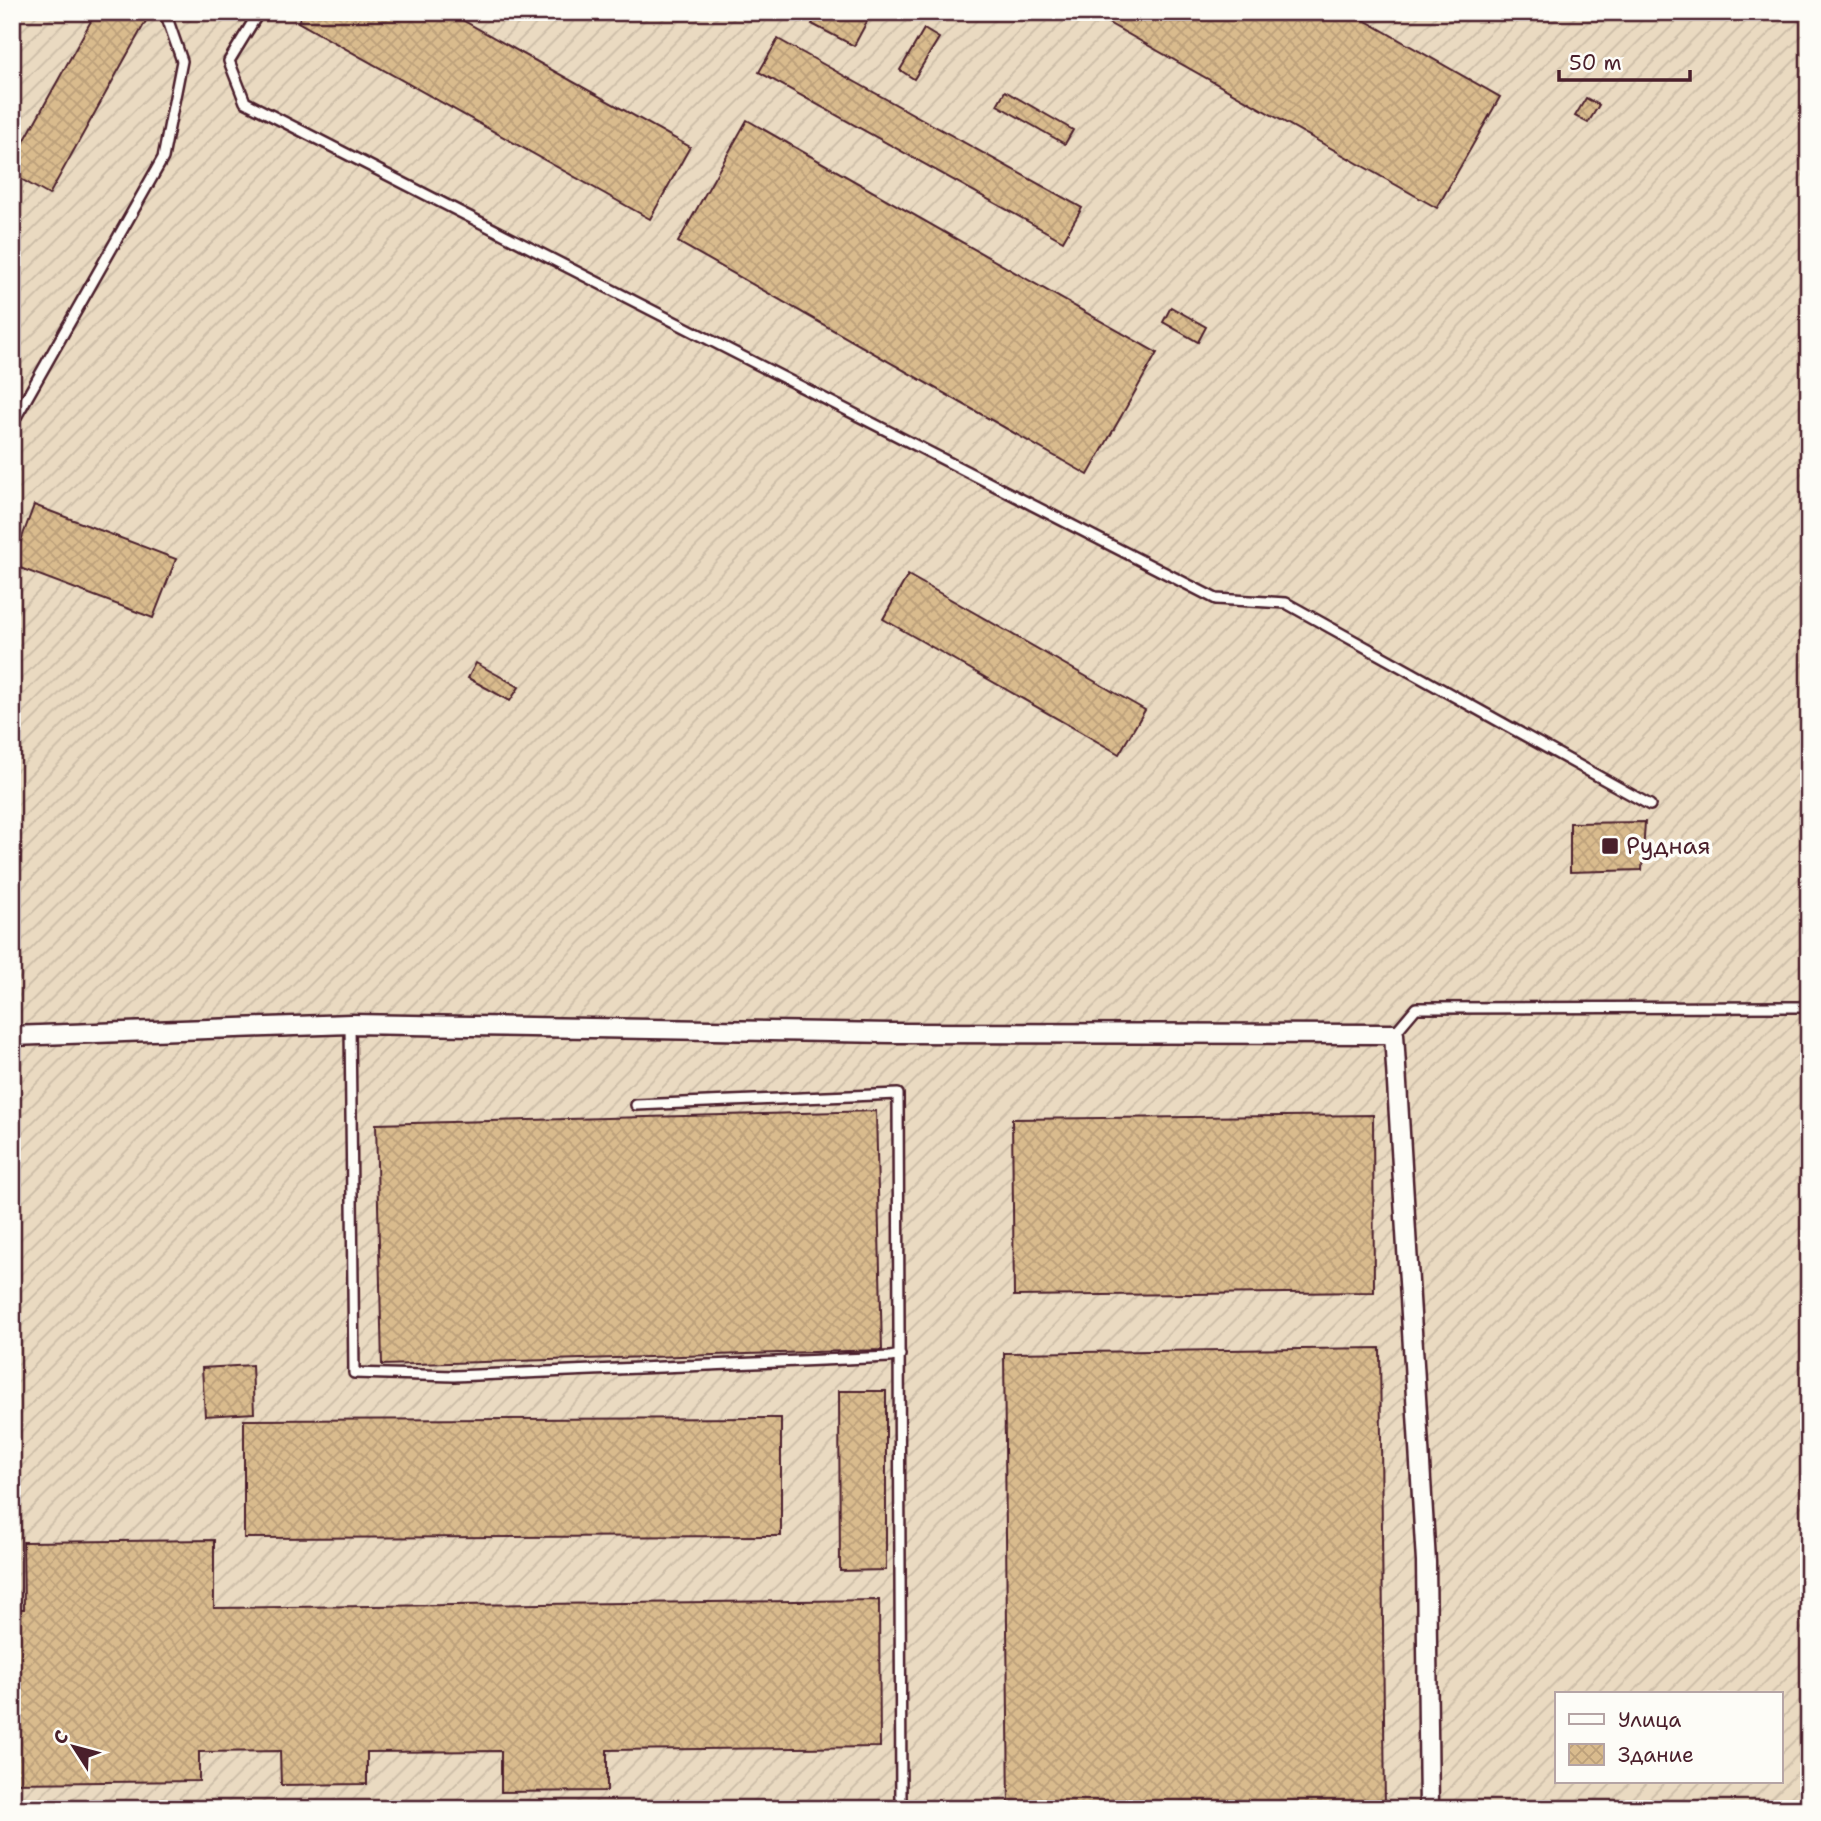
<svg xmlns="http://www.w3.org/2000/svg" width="1821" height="1821" viewBox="0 0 1821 1821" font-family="'Shantell Sans',sans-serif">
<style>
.industrial{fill:url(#industrial-furrows);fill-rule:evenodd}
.building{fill:url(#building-cross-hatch);stroke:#4a1f2b;stroke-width:2}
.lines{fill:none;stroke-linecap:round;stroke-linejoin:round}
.lane-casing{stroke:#4a1f2b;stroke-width:14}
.street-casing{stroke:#4a1f2b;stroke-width:23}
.lane{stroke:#fdfcf7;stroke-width:9}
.street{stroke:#fdfcf7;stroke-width:18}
.poi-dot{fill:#4a1f2b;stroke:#fdfcf7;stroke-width:2.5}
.labels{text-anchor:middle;stroke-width:7;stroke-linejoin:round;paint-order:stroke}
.poi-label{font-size:24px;fill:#4a1f2b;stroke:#fdfcf7;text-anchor:start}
</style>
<defs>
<pattern id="industrial-furrows" width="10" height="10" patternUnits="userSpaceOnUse" patternTransform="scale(1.75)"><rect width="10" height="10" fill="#eadac1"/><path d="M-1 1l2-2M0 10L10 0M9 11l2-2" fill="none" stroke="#cabba6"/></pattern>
<pattern id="building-cross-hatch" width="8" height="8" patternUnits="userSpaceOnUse" patternTransform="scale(1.75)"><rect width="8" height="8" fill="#d9bb8d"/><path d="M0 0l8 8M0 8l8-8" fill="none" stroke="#bca07a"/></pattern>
</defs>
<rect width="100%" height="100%" fill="#f2e8d7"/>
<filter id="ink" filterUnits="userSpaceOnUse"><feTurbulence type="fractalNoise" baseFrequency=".0143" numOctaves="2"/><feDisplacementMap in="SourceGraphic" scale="14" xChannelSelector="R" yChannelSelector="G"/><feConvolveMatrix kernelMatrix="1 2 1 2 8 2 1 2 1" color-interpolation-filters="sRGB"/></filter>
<g filter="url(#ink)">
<path class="industrial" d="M12,12h1797v1797h-1797zM1557,1693h224v88h-224z"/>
<path class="building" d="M96,12h55l-102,183 -37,-21v-11z
M303,12h145l242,135 -40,72 -352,-197z
M819,12h53l-18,34 -42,-22z
M1089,12h261l150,85 -63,111z
M924,29l15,9 -25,41 -14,-9z
M778,39l304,169 -19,33 -304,-169z
M1005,91l68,39 -8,14 -68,-39z
M1586,98l13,7 -11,18 -13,-7z
M747,120l410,233 -69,122 -410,-233z
M1171,307l35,20 -8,15 -35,-20z
M34,505l142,54 -23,59 -141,-53z
M908,575l237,135 -26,44 -236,-135z
M476,663l43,24 -9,14 -42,-23z
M1645,822l-3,48 -72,2v-49z
M876,1111l6,239 -500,15 -6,-241z
M1373,1115l1,177 -360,4 -2,-177z
M1380,1348l5,461h-376l-5,-456z
M252,1365l2,48 -49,3 -3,-48z
M839,1391h47v179l-46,1z
M781,1418v118l-537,2v-118z
M214,1540v68l665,-8 1,147 -273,3v41l-106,1v-41l-134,1v32l-86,1 -1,-34 -81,1v29l-187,2v-174h12l-1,-67z"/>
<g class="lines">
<defs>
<path id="lane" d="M259,12l-30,49 16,41 971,497 70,4 364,202
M12,424l151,-266 19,-97 -17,-49
M350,1024l4,349 100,3 436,-19 10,-2
M1394,1034l22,-26 393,-1
M636,1105l262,-11 3,715"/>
<path id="street" d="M12,1036l338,-12 542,9 502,1 32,528 3,247"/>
</defs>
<use href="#lane" class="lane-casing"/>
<use href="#street" class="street-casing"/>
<use href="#lane" class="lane"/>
<use href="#street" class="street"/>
</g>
</g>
<rect class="poi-dot" x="1601" y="837" width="18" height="18" rx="3.5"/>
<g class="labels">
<g class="poi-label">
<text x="1626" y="854">Рудная</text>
</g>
</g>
<rect width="1821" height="1821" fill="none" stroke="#fdfcf7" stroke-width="42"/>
<rect x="21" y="21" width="1779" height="1779" fill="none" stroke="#4a1f2b" stroke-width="2.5" filter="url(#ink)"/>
<rect x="1555" y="1692" width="228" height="91" fill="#fdfcf7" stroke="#b5a4a5" stroke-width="2"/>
<rect x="1569" y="1714" width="35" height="10" fill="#fdfcf7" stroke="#b5a4a5" stroke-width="2"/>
<text x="1618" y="1727" font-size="21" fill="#4a1f2b">Улица</text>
<rect x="1569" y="1744" width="35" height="21" fill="url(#building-cross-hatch)" stroke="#b5a4a5" stroke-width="2"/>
<text x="1618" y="1762" font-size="21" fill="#4a1f2b">Здание</text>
<g transform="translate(74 1747) rotate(306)" stroke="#fdfcf7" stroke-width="5" paint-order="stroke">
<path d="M0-5L12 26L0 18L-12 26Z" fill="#4a1f2b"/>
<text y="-10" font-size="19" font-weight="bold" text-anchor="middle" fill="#4a1f2b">С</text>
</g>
<path d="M1559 70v10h131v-10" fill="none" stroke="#4a1f2b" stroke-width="3.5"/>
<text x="1569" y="70" font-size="21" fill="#4a1f2b" stroke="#fdfcf7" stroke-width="5" paint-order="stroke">50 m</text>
</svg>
